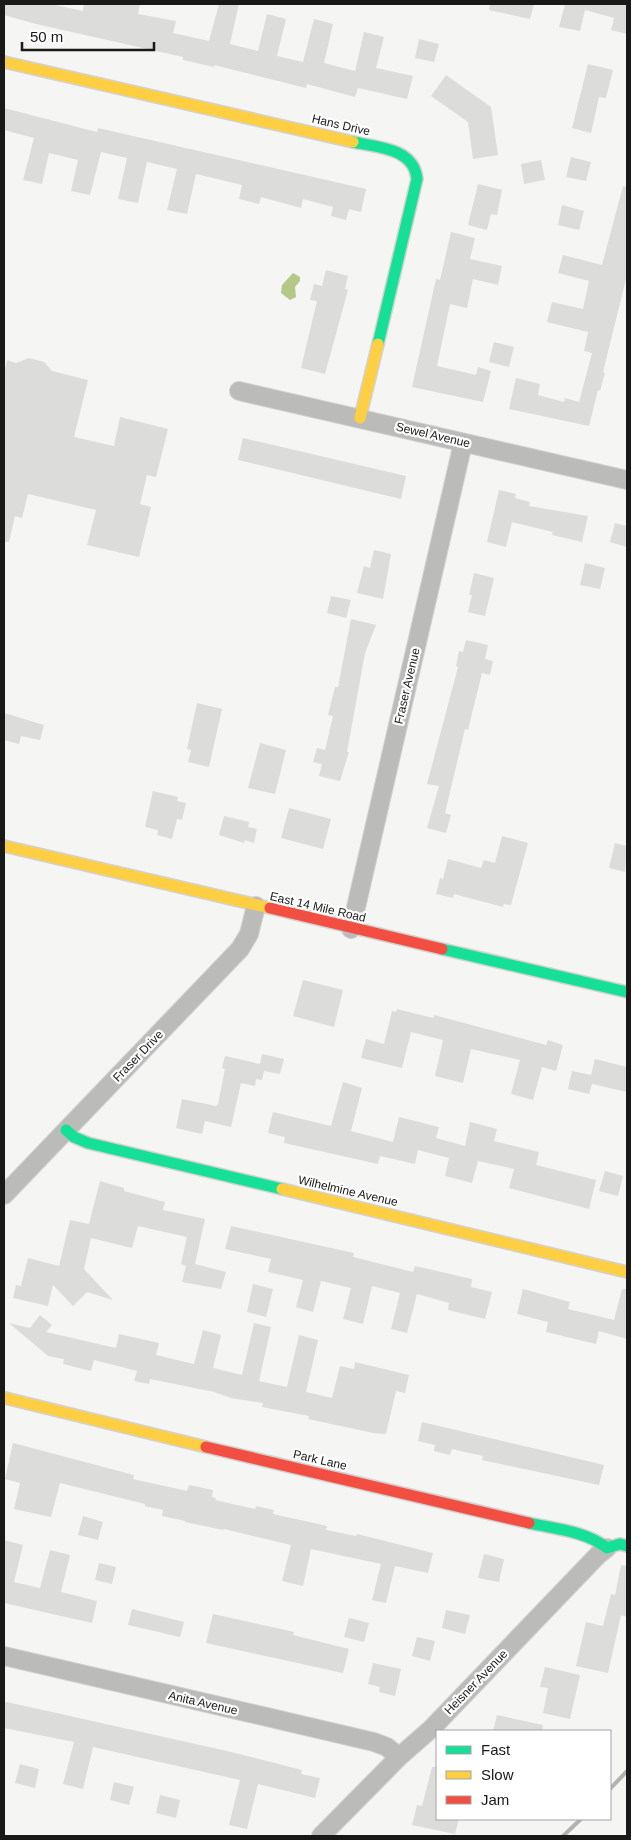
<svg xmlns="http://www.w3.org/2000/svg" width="631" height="1840" viewBox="0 0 631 1840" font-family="Arial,sans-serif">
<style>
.water{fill:#b5c887}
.building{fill:#dcdcdb}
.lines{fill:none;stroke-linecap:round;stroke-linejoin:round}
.street-casing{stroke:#d2d2d1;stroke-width:20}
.fast-casing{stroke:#d2d2d1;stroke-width:14}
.slow-casing{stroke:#d2d2d1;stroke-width:14}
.jam-casing{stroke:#d2d2d1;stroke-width:14}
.street{stroke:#bbbbba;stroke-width:18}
.fast{stroke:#16e098;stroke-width:11}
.slow{stroke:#ffcf43;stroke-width:11}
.jam{stroke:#f24e42;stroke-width:11}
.rail{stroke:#b2b2b0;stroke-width:4}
.labels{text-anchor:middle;stroke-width:4.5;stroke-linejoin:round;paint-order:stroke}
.street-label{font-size:12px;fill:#191918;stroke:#fff}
</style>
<rect width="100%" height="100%" fill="#f5f5f4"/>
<path class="water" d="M293,273l7,4v4l-5,6 1,10 -6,3 -9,-7 1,-8z"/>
<path class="building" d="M4,4h47l32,7 1,-7h56l-2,10 38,7 -3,12 36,8 10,-37h20l-9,40 28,7 9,-37 19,5 -9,37 26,6 11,-43 19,5 -9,39 31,8 9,-39 20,5 -8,31 37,8 -6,23 -49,-11 -3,9 -48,-13 -1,4 -92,-23v2l-31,-7v-3l-147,-33 -32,-9z
M490,4h44l-4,15 -41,-9z
M565,4h62v30l-16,-4 3,-12 -29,-8 -5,21 -21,-4z
M419,39l20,5 -5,18 -19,-4z
M588,64l25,6 -7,28 -7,-1 -8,36 -19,-5z
M446,75l45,32 7,48 -25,4 -5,-37 -37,-26z
M4,108l93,24 1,-4 268,61 -5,23 -12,-3 -3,11 -15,-4 2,-9 -30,-8 -2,9 -40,-11 -2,7 -20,-5 3,-14 -46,-11 -9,40 -20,-4 10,-41 -30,-7 -9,41 -20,-4 9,-41 -26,-6 -11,43 -19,-4 7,-31 -29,-7 -7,31 -19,-4 11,-42 -30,-8z
M571,157l20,5 -5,19 -20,-4z
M541,160l4,20 -21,4 -3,-20z
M478,184l24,6 -5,25 -6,-1 -4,16 -19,-5z
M623,186l4,1v88l-24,97 2,1 -5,18 -2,-1 -9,36 -80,-17 7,-31 24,6 -2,11 26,7 1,-4 14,4 13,-49 -8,-2 4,-19 -41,-10 5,-20 31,7 6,-28 -31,-8 5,-18 39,10z
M562,205l22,6 -5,19 -21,-5z
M451,232l24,6 -5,21 32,7 -4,19 -25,-6 -6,29 -17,-4 -13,62 39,9 2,-8 13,4 -8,31 -71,-15 24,-108 4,1z
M326,270l22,6 -3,13 3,1 -23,84 -24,-6 16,-67 -7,-1 4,-16 8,2z
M494,342l20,5 -5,20 -20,-5z
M29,358l15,4 8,9 36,9 -14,57 40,9 6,-29 48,12 -12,48 -9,-2 -7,29 11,3 -12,50 -52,-12 9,-35 -68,-16 -6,24 -7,-2 -6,26h-5v-168l3,-14 9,3z
M243,438l163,38 -5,23 -163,-39z
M499,490l17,4 -1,4 15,4 -1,4 59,10 -6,26 -30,-7 1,-3 -41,-10 -6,25 -19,-5z
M615,523l12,3v21l-17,-5z
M374,550l17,4 -8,45 -26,-6 7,-27 6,2z
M585,563l20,5 -5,21 -20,-4z
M474,573l20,5 -9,38 -17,-4 4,-17h-3z
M331,596l20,4 -5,18 -19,-5z
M351,619l25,6 -11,28 -18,99h2l-9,29 -21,-5 3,-12 -9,-2 4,-14 8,2 8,-34 -5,-1 7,-28h3z
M466,640l22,5 -3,14 8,2 -3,14 -8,-2 -14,57 -3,-1 -20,84 6,2 -5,18 -19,-5 12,-42 -12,-2 31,-117 -2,-1 3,-15 4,1z
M197,703l25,6 -13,58 -21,-5 3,-12 -4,-1z
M4,713l40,12 -4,15 -19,-4 -2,8 -15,-4z
M260,743l26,7 -11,44 -27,-6z
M153,791l25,6 -1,4 9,2 -4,17 -5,-1 -5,20 -15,-4 1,-5 -13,-3z
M289,808l42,11 -8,30 -42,-11z
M224,816l25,6 -1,5 9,2 -3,14 -9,-3 -1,3 -25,-8z
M502,836l26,7 -17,62 -7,-1 -1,3 -49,-13 -1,4 -17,-4 4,-16 3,1 5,-20 33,9 3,-8 11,3z
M615,843l12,3 -2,26 -16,-4z
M303,980l40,10 -9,37 -41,-11z
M397,1009l36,9 1,-3 112,30 2,-5 15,5 -7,26 -14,-4 -9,33 -22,-6 9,-34 -49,-11 -8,34 -28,-7 8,-36 -32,-8 -9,36 -41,-10 5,-19 18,5 8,-33 4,1z
M262,1054l22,5 -4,15 -16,-3 -2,9 -6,-1 -1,7 -14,-3 -10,44 -26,-6 -3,13 -26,-6 6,-29 34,7 2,-2 7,-35 -3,-1 3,-12 35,8z
M595,1059l32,8v25l-35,-8 -3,10 -21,-5 4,-18 19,4z
M343,1082l19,6 -11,43 42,11 6,-25 40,10 -3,11 29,8 5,-24 27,7 -3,12 45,11 -3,13 60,15 -7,29 -80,-21 5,-19 -36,-8 -6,22 -27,-7 4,-18 -31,-8 -3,14 -35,-8 -2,8 -94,-21 1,-6 -17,-4 5,-21 58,14z
M605,1171l18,5 -5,20 -19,-5z
M100,1181l24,7v3l41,11 -2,8 42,9 -10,45 31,8 -5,17 -39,-7 4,-16 -5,-2 6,-27 -49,-11 -6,22 -41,-10 -7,31 29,31 -26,-8 -14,14 -20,-21 -5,21 -35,-8 3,-13 5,1 7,-28 31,8 11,-46 19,4z
M231,1226l123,27 -1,4 60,15 2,-6 57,13 -1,8 21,5 -7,27 -37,-9 1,-7 -32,-9 -10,39 -16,-4 9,-36 -28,-7 -9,38 -20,-5 8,-31 -30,-7 -8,31 -17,-5 7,-27 -35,-8 3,-13 -46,-10z
M253,1284l20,5 -7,28 -19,-5z
M523,1289l47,13 -2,7 46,11 8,-31h5v50l-28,-8 -3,13 -50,-12 2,-10 -31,-8z
M40,1315l12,10 -6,7 70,16 3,-14 40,9 -3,12 38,9 9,-34 18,5 -8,33 29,7 12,-52 17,4 -12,54 28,6 12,-52 19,5 -12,52 26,6 8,-32 14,3 1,-7 54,13 -4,18 -9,-2 -10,43 -13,-1 -65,-14 1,-3 -47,-9 1,-4 -32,-5 -17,-6 -64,-13 -1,5 -15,-3 3,-10 -43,-11 -3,11 -28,-7 1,-5 -16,-3 -39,-33 21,5z
M422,1422l182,43 -5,20 -117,-25 1,-4 -31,-7 -2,6 -16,-4 1,-6 -17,-4z
M13,1443l121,32 -1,4 54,12 2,-6 24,5 -1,7 4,1 -1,2 40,9 1,-3 18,4 -1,4 54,12 -1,4 30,6 1,-2 76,19 -5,20 -33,-7 -9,37 -14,-3 9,-36 -70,-15 -8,37 -21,-5 9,-36 -67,-16 -1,1 -38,-8v-1l-23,-5 1,-6 -18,-4v-2l-85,-21 -9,34 -37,-8 6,-26 -15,-4z
M83,1516l20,6 -5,18 -20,-5z
M4,1540l19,5 -9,37 26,6 10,-38 20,5 -9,37 36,9 -5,22 -88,-20z
M484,1554l20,5 -5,23 -21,-4z
M99,1563l17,4 -4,17 -17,-4z
M621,1565l6,1v51l-6,-2 -13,58 -32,-7 10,-44 17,4 8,-32 4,1z
M132,1609l52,13 -4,15 -52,-12z
M446,1610l24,5 -5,19 -23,-6z
M213,1614l81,18 -1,3 56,14 -6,24 -137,-30z
M349,1618l20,5 -5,19 -20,-5z
M417,1637l18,4 -5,20 -18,-5z
M373,1663l28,6 -6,27 -16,-4 1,-5 -12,-3z
M545,1667l35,8 -10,44 -27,-6 5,-25 -8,-1z
M7,1702l220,49 75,19 -1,4 19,4 -5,20 -57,-14 -11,45 -18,-4 11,-45 -147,-33 -10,42 -20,-5 11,-42 -70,-14v-25z
M497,1715l46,10 -1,6h-49z
M20,1764l19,5 -4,19 -20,-5z
M432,1767h5v52h22l-4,15 -43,-9 5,-20 5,1z
M114,1782l20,5 -5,18 -19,-5z
M160,1795l20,5 -4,18 -20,-5z"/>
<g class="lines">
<defs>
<path id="street" d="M239,391l388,89
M351,929l112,-486
M4,1195l236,-246 9,-15 7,-28
M4,1656l370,86 13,5 12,10
M321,1836l78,-79 33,-29 166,-173 9,-7"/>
<path id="fast" d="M353,142c24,5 61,6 64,37l-39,165
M442,949l185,43
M66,1130l8,7 14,6 194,46
M529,1523c26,6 57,8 78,25l13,-4 7,2"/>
<path id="slow" d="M4,62l349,80
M360,418l18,-74
M4,846l266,62
M282,1189l345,83
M5,1398l201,49"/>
<path id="jam" d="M270,908l172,41
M206,1447l323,76"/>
</defs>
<use href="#street" class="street-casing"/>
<use href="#fast" class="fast-casing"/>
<use href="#slow" class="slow-casing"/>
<use href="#jam" class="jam-casing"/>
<use href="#street" class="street"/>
<use href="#fast" class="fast"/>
<use href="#slow" class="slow"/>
<use href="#jam" class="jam"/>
<path class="rail" d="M610,1789l17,-18
M563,1836l18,-17"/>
</g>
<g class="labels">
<g class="street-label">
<text transform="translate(341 125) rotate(13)" y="4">Hans Drive</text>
<text transform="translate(433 435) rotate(13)" y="4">Sewel Avenue</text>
<text transform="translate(407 686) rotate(-77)" y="4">Fraser Avenue</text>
<text transform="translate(318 907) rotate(13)" y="4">East 14 Mile Road</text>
<text transform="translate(138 1056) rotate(-46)" y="4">Fraser Drive</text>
<text transform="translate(348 1191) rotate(13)" y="4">Wilhelmine Avenue</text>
<text transform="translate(320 1460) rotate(13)" y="4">Park Lane</text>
<text transform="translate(476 1682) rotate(-46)" y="4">Heisner Avenue</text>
<text transform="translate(203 1703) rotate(13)" y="4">Anita Avenue</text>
</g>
</g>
<rect width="631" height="1840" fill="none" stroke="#191918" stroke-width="10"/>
<rect x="436" y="1730" width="175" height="90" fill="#ffffff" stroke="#a3a3a3"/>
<rect x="446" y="1746" width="25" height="8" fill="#16e098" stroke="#a3a3a3"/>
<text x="481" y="1755" font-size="15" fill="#191918">Fast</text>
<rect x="446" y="1771" width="25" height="8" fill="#ffcf43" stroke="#a3a3a3"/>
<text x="481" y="1780" font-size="15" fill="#191918">Slow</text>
<rect x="446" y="1796" width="25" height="8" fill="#f24e42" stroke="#a3a3a3"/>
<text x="481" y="1805" font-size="15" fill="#191918">Jam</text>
<path d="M22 42v8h132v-8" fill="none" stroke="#191918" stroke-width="2.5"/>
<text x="30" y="42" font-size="15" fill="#191918" stroke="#ffffff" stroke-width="4" paint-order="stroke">50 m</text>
</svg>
